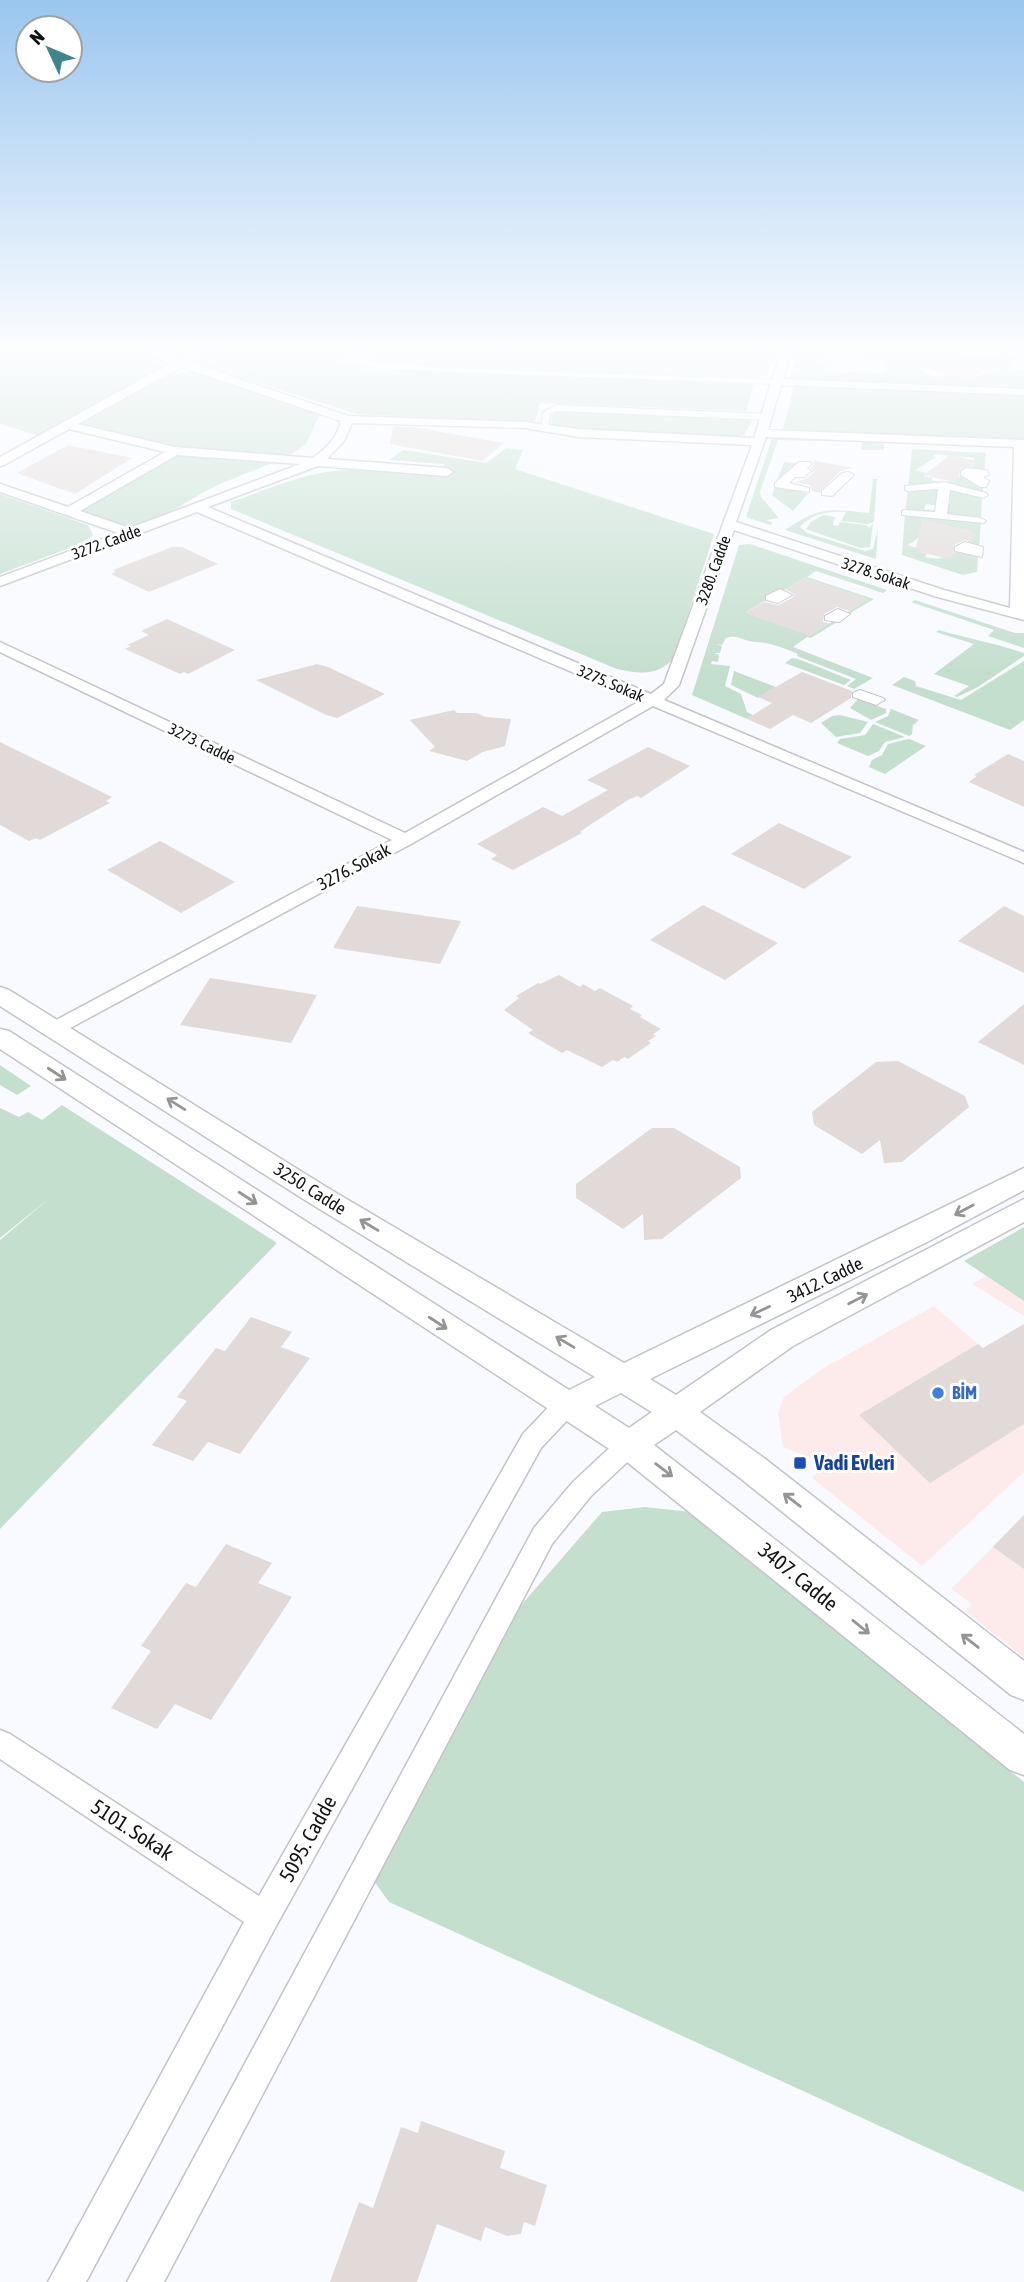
<svg xmlns="http://www.w3.org/2000/svg" width="1024" height="2282" viewBox="0 0 1024 2282" font-family="'Asap Condensed',sans-serif">
<style>
.commercial{fill:#fcebea}
.green{fill:#c5dfcf;fill-rule:evenodd}
.building{fill:#e1dad9}
.lines{fill:none;stroke-linecap:round;stroke-linejoin:round}
.pedestrian-casing{stroke:#c2c4c9;stroke-width:2}
.minor-casing{stroke:#c2c4c9;stroke-width:3}
.tertiary-casing{stroke:#c2c4c9;stroke-width:3}
.pedestrian{fill:#fff;fill-rule:evenodd}
.minor{fill:#fff;fill-rule:evenodd}
.tertiary{fill:#fff;fill-rule:evenodd}
.oneway{stroke:#949595}
.shop-dot{fill:#3f7fe0;stroke:#fff;stroke-width:2.5}
.transit-dot{fill:#1a4fb4;stroke:#fff;stroke-width:2.5}
.labels{text-anchor:middle;stroke-width:6;stroke-linejoin:round;paint-order:stroke}
.far-street-label{font-size:16px;fill:#121314;stroke:#fff}
.street-label{font-size:18px;fill:#121314;stroke:#fff}
.shop-label{font-size:18px;font-weight:bold;fill:#366cbe;stroke:#fff;text-anchor:start}
.near-transit-label{font-size:21px;font-weight:bold;fill:#164399;stroke:#fff;text-anchor:start}
.near-street-label{font-size:21px;fill:#121314;stroke:#fff}
</style>
<rect width="100%" height="100%" fill="#f8faff"/>
<path class="commercial" d="M986,1276l38,25v15l-52,-32z
M934,1306l90,78v88l-102,94 -110,-88 8,-9 -1,-8 -36,-14 -5,-34 6,-16 38,-28z
M1024,1515v142l-59,-46 7,-7 -21,-15z"/>
<path class="green" d="M0,351h134l34,13 -128,72 -40,-12z
M216,351h128l-3,9 28,9 385,15 -8,27 -206,-8 -5,18 -3,1 -174,-8 -165,-51z
M383,351h393l-9,24 -12,3 -370,-14 -9,-4z
M798,351h21l7,8 -8,4 26,10 17,-2 17,3 9,-3 -2,-11 -20,-4 -2,-5h79l62,8 -2,-8h7l6,19h9v19l-234,-11zM924,362l66,8 2,1 -23,8 -14,-4 -22,2 -8,-5z
M187,371l11,1 122,42 -14,30 -14,10 -16,2 -88,-7 -109,-24 91,-50z
M794,385l230,10v46l-241,-12z
M556,411l194,8 2,2 -8,14 -11,2 -165,-9 -17,-3 2,-13z
M772,438l112,4v8h-23l1,-8 -84,-2 -18,52 1,5 18,21 -13,2 7,3 -3,2 -24,-8z
M506,448l17,2 -8,19 199,65 -40,124c-16,18 -34,16 -57,11l-386,-160v-7c40,-13 77,-32 120,-32 32,-1 66,12 97,-1l-5,-5 -54,-4 14,-10 84,13z
M912,449l74,4 -2,19 -17,-1 7,-6v-7l-39,-4 -2,2 3,1 -21,13 11,3 -2,3 9,2 -2,2c15,4 22,2 33,-7l19,12v10l-19,-7h-56z
M178,454l95,9c-19,7 -37,14 -55,22 -28,12 -62,42 -93,41 -15,-1 -32,-10 -46,-15z
M784,462l18,2 -23,21 29,9 -15,17 -21,-16z
M873,479h4l-3,43 -7,2 -26,-3 5,-9c-20,-1 -32,1 -46,15l7,6 58,18 8,-2 5,-22 -2,32 -91,-29c36,-24 43,-21 84,-17z
M943,486l-3,20 -14,-2 -2,5 15,2v4l-34,-3 3,-23z
M946,486l36,10 -1,24 -39,-4z
M0,494l88,31 5,10 -10,8 -83,31z
M905,513l76,8 -2,28 -14,-4 9,-10 -4,-2 2,-2c-11,-3 -29,-4 -41,-1 -8,2 -16,12 -24,15l13,4 -2,2 9,3 -2,3c15,3 23,2 34,-8l19,6 -1,17 -14,3 -61,-20z
M823,515l12,2 -2,8 5,1 2,-4 26,3 3,3 4,-4 -3,23 -10,1 -54,-19 5,-7z
M750,544l137,46 -4,3 -67,-22 -9,6 67,22 -25,15h-4l23,-15 -64,-21 -58,34 64,23 25,-15 2,2 -26,16 -4,-1 -14,10 80,31 -19,11 -7,-3 9,-7 -59,-23 1,-2c-15,-6 -29,-12 -44,-12 -11,-1 -16,-8 -28,-4l-4,7 -6,-1 6,2 -2,7h-6l5,2 -1,7 -6,-1 -1,3 19,2 -5,20 16,8 6,18 6,3 -6,4 -55,-24 47,-150z
M915,600l100,33h9v15l-36,-12 6,-6 -83,-28z
M939,630c30,9 55,13 85,23v3l-46,31 -21,10 -3,-1 15,-10 -35,-12 40,-30 -38,-12z
M792,658l6,1 53,21 -7,5 -59,-22z
M1024,661v59l-14,10 -118,-45 12,-8 11,4 1,5 45,14z
M734,671l42,16 -18,11 -27,-13z
M858,699l28,10v4l-15,7 -21,-12z
M891,709l28,11 -6,5 -1,9 -3,2 -34,-14 13,-6z
M840,715l28,7 -8,11 -24,4 -15,-14 11,-7z
M873,724l32,13 -20,5 -6,9 -11,5 -31,-13 3,-4 25,-4z
M909,739l17,7 -41,28 -16,-7 3,-7 10,-5 6,-11z
M0,1065l31,21 -14,9 -17,-10z
M62,1105l215,138 -277,286v-289l51,-43 -51,41v-130l19,9 9,-5 14,8z
M1024,1227v74l-60,-40z
M645,1507l46,5 333,270v410l-635,-290 -18,-25 113,-229 118,-136z"/>
<path class="building" d="M904,354l116,2v4l-56,19 -61,-16z
M393,427h20l91,16 -22,18 -92,-17z
M68,445l64,13 -57,36 -58,-21z
M950,455l27,6 -4,5 -13,3 -1,8 -6,5 -29,-7z
M812,460h-1l42,8 -13,3 -21,22 -7,-2 -2,-6 -16,-3 12,-3 7,-6 -2,-5 4,-4z
M922,520l51,11 -3,2 5,2 -5,6 -6,-1 -10,5v9l-6,5 -31,-8 3,-2 -4,-1z
M172,547h10l36,17 -69,28 -38,-18 5,-2 -3,-2z
M804,578l65,21 -19,12 -13,-4 -13,7 -1,8 7,1 -20,13 -65,-23 19,-11 15,3 14,-8 1,-3 -9,-5z
M167,619l68,31 -47,24 -4,-2 -4,2 -55,-25 6,-3 -4,-1 22,-10 -8,-4z
M317,664l11,3 57,27 -48,24 -11,-3 -70,-35z
M802,672l50,19 -1,7 -40,25 -18,-8 -23,14 -23,-10 25,-16 -14,-6z
M454,710l3,3h20l8,4 26,2 -6,27 -22,6 -16,9 -38,-10 6,-4 -25,-27z
M0,742l112,55 -6,4 4,2 -70,37 -4,-2 -7,3 -29,-16z
M648,747l42,19 -49,32 -4,-2 -9,4 -38,25 -10,7 2,1 -69,37 -22,-11 6,-4 -20,-11 66,-37 19,9 46,-26 -21,-10z
M1008,754l16,7v46l-55,-25 8,-6 -3,-1z
M779,823l73,34 -48,32 -73,-35z
M160,841l75,41 -54,31 -74,-43z
M703,905l75,38 -53,37 -75,-40z
M357,906l104,15 -21,43 -107,-16z
M1004,906l20,10v57l-66,-32z
M559,975l21,12 3,-3 12,7 5,-3 33,18 -3,3 12,6 -2,2 21,12 -8,5 3,2 -8,5 3,2 -23,16 -4,-2 -7,5 -4,-2 -11,7 -35,-17 -5,3 -34,-20 5,-3 -29,-20 15,-12 -3,-2 22,-13 2,1z
M210,978l107,17 -26,48 -111,-18z
M1024,1004v61l-46,-23z
M898,1061l67,35 4,11 -67,55 -18,1 -4,-23 -18,14 -48,-29 -2,-13 64,-50z
M652,1128h22l66,39 1,11 -79,61 -18,1 -1,-26 -20,15 -47,-31v-14z
M251,1317l41,15 -11,15 29,11 -70,96 -32,-12 -15,19 -41,-16 35,-44 -10,-4 39,-49 9,3z
M1024,1324v100l-94,59 -71,-68 119,-71 5,4z
M1024,1515v54l-31,-22z
M226,1544l46,19 -14,20 34,14 -81,123 -36,-16 -18,25 -46,-21 40,-57 -10,-5 45,-63 10,4z
M421,2121l84,30 -5,17 47,17 -12,41 -11,-4 -3,12 -14,2 -22,-9 -4,14 -44,-17 -20,58h-87l29,-80 14,6 28,-81 17,6z"/>
<g class="lines">
<defs>
<path id="pedestrian" d="M366,361l81,7 330,12 4,2 -4,2 -330,-12 -67,-4 -17,-3z
M556,405l211,9 4,3 -4,3 -210,-9 -6,2 -4,17h-6l2,-18z
M799,462h11l2,2 -5,4 4,3 -7,6h-9l-6,6 20,5v4l-34,-5v-4z
M967,468l20,2 2,4 -6,3 6,4 -3,6h-6l-19,-12v-4z
M842,473l7,-1 5,3 -22,21 -10,-1v-4z
M944,482l42,11 2,2 -5,3 -33,-8 -3,24 34,4 5,3 -2,2 -82,-8v-4l3,-1 30,2 3,-23 -30,2 -3,-1v-4z
M965,542l18,5 -1,10 -27,-6v-4z
M780,589l12,6 -14,8 -12,-3v-4z
M838,609l12,5 -11,8 -14,-2v-4z
M860,690l23,8 2,2 -9,5 -23,-8v-4z"/>
<path id="minor" d="M140,351h17l22,8 14,-8h14l-18,11 159,54 177,6 53,7 176,9 27,-87h10l-8,28 241,10v6l-243,-10 -13,45 256,10v180l-90,-24 -200,-66 -55,155 -15,15 360,152v11l-371,-157 -242,138 -350,189h-14l-3,-4 3,-4 345,-185 -392,-188v-10l405,191 235,-132 -443,-189 -197,74v-9l118,-44 -118,-41v-8l68,23 97,-55 -96,-23 -65,36 -4,1v-9l171,-94zM181,367l160,54c-4,17 -15,27 -28,37l-138,-11 -97,-23zM352,423l173,5 53,9 174,8 -88,239 -13,10 -443,-187 110,-41 129,10 6,-4 -6,-4 -120,-9 17,-18zM766,437l248,10 -4,161 -66,-18 -208,-68zM177,455l123,9 -170,64 -50,-17z
M358,351h11l-3,6 5,6 -1,2h-8l-6,-5z
M565,1396l9,3 3,7 -3,7 -33,35 -266,480 -189,354h-38l196,-360 -244,-163v-29l10,4 249,162 264,-462 33,-35z
M629,1435l9,3 3,7 -3,7 -47,44 -39,48 -388,738h-37l407,-754 39,-46 47,-44z"/>
<path id="tertiary" d="M0,987l9,3 319,198 296,175 400,-195v22l-95,51 -279,138 26,16 95,-65 253,-131v23l-231,124 -93,66 64,46 260,203v39l-13,-5 -271,-217 -64,-48 -22,15 370,289v41l-14,-5 -393,-316 -617,-405v-20l9,2 560,359 26,-13 -287,-175 -308,-196zM621,1393l29,18 2,1 -23,16 -34,-22z"/>
</defs>
<use href="#pedestrian" class="pedestrian-casing"/>
<use href="#minor" class="minor-casing"/>
<use href="#tertiary" class="tertiary-casing"/>
<use href="#pedestrian" class="pedestrian"/>
<use href="#minor" class="minor"/>
<use href="#tertiary" class="tertiary"/>
</g>
<defs><path id="oneway-shaft" d="M-6 0H5M1.5-3L5.5 0L1.5 3" fill="none" stroke-width="1.6" stroke-linecap="round" stroke-linejoin="round" transform="scale(1.75)"/></defs>
<g class="oneway">
<use href="#oneway-shaft" transform="translate(57 1074) rotate(33)"/>
<use href="#oneway-shaft" transform="translate(176 1104) rotate(-148)"/>
<use href="#oneway-shaft" transform="translate(248 1198) rotate(33)"/>
<use href="#oneway-shaft" transform="translate(964 1210) rotate(152)"/>
<use href="#oneway-shaft" transform="translate(369 1225) rotate(-149)"/>
<use href="#oneway-shaft" transform="translate(858 1299) rotate(-27)"/>
<use href="#oneway-shaft" transform="translate(760 1311) rotate(154)"/>
<use href="#oneway-shaft" transform="translate(438 1323) rotate(33)"/>
<use href="#oneway-shaft" transform="translate(565 1342) rotate(-149)"/>
<use href="#oneway-shaft" transform="translate(664 1470) rotate(37)"/>
<use href="#oneway-shaft" transform="translate(792 1500) rotate(-142)"/>
<use href="#oneway-shaft" transform="translate(861 1627) rotate(39)"/>
<use href="#oneway-shaft" transform="translate(970 1641) rotate(-142)"/>
</g>
<linearGradient id="sky" x2="0" y2="1"><stop stop-color="#9ac6ef"/><stop offset="0.52" stop-color="#fcfdff"/><stop offset="1" stop-color="#fcfdff" stop-opacity="0"/></linearGradient>
<rect width="1024" height="671" fill="url(#sky)"/>
<circle class="shop-dot" cx="938" cy="1393" r="7"/>
<rect class="transit-dot" x="793" y="1456" width="14" height="14" rx="3.5"/>
<g class="labels">
<g class="far-street-label">
<text transform="translate(106 542) rotate(-20)" y="6">3272. Cadde</text>
<text transform="translate(713 570) rotate(-70)" y="6">3280. Cadde</text>
<text transform="translate(876 573) rotate(18)" y="6">3278. Sokak</text>
<text transform="translate(611 683) rotate(23)" y="6">3275. Sokak</text>
<text transform="translate(202 743) rotate(26)" y="6">3273. Cadde</text>
</g>
<g class="street-label">
<text transform="translate(354 867) rotate(-28)" y="6">3276. Sokak</text>
<text transform="translate(310 1189) rotate(32)" y="6">3250. Cadde</text>
<text transform="translate(825 1280) rotate(-26)" y="6">3412. Cadde</text>
</g>
<g class="shop-label">
<text x="952" y="1399">BİM</text>
</g>
<g class="near-transit-label">
<text x="814" y="1470">Vadi Evleri</text>
</g>
<g class="near-street-label">
<text transform="translate(798 1577) rotate(39)" y="7">3407. Cadde</text>
<text transform="translate(132 1830) rotate(33)" y="7">5101. Sokak</text>
<text transform="translate(308 1839) rotate(-61)" y="7">5095. Cadde</text>
</g>
</g>
<g transform="translate(49 49) rotate(314)"><circle r="33" fill="#ffffff" stroke="#a0a1a1" stroke-width="2"/>
<path d="M0-5L12 26L0 18L-12 26Z" fill="#3e8687"/>
<text y="-10" font-size="19" font-weight="bold" text-anchor="middle" fill="#121314">N</text>
</g>
</svg>
